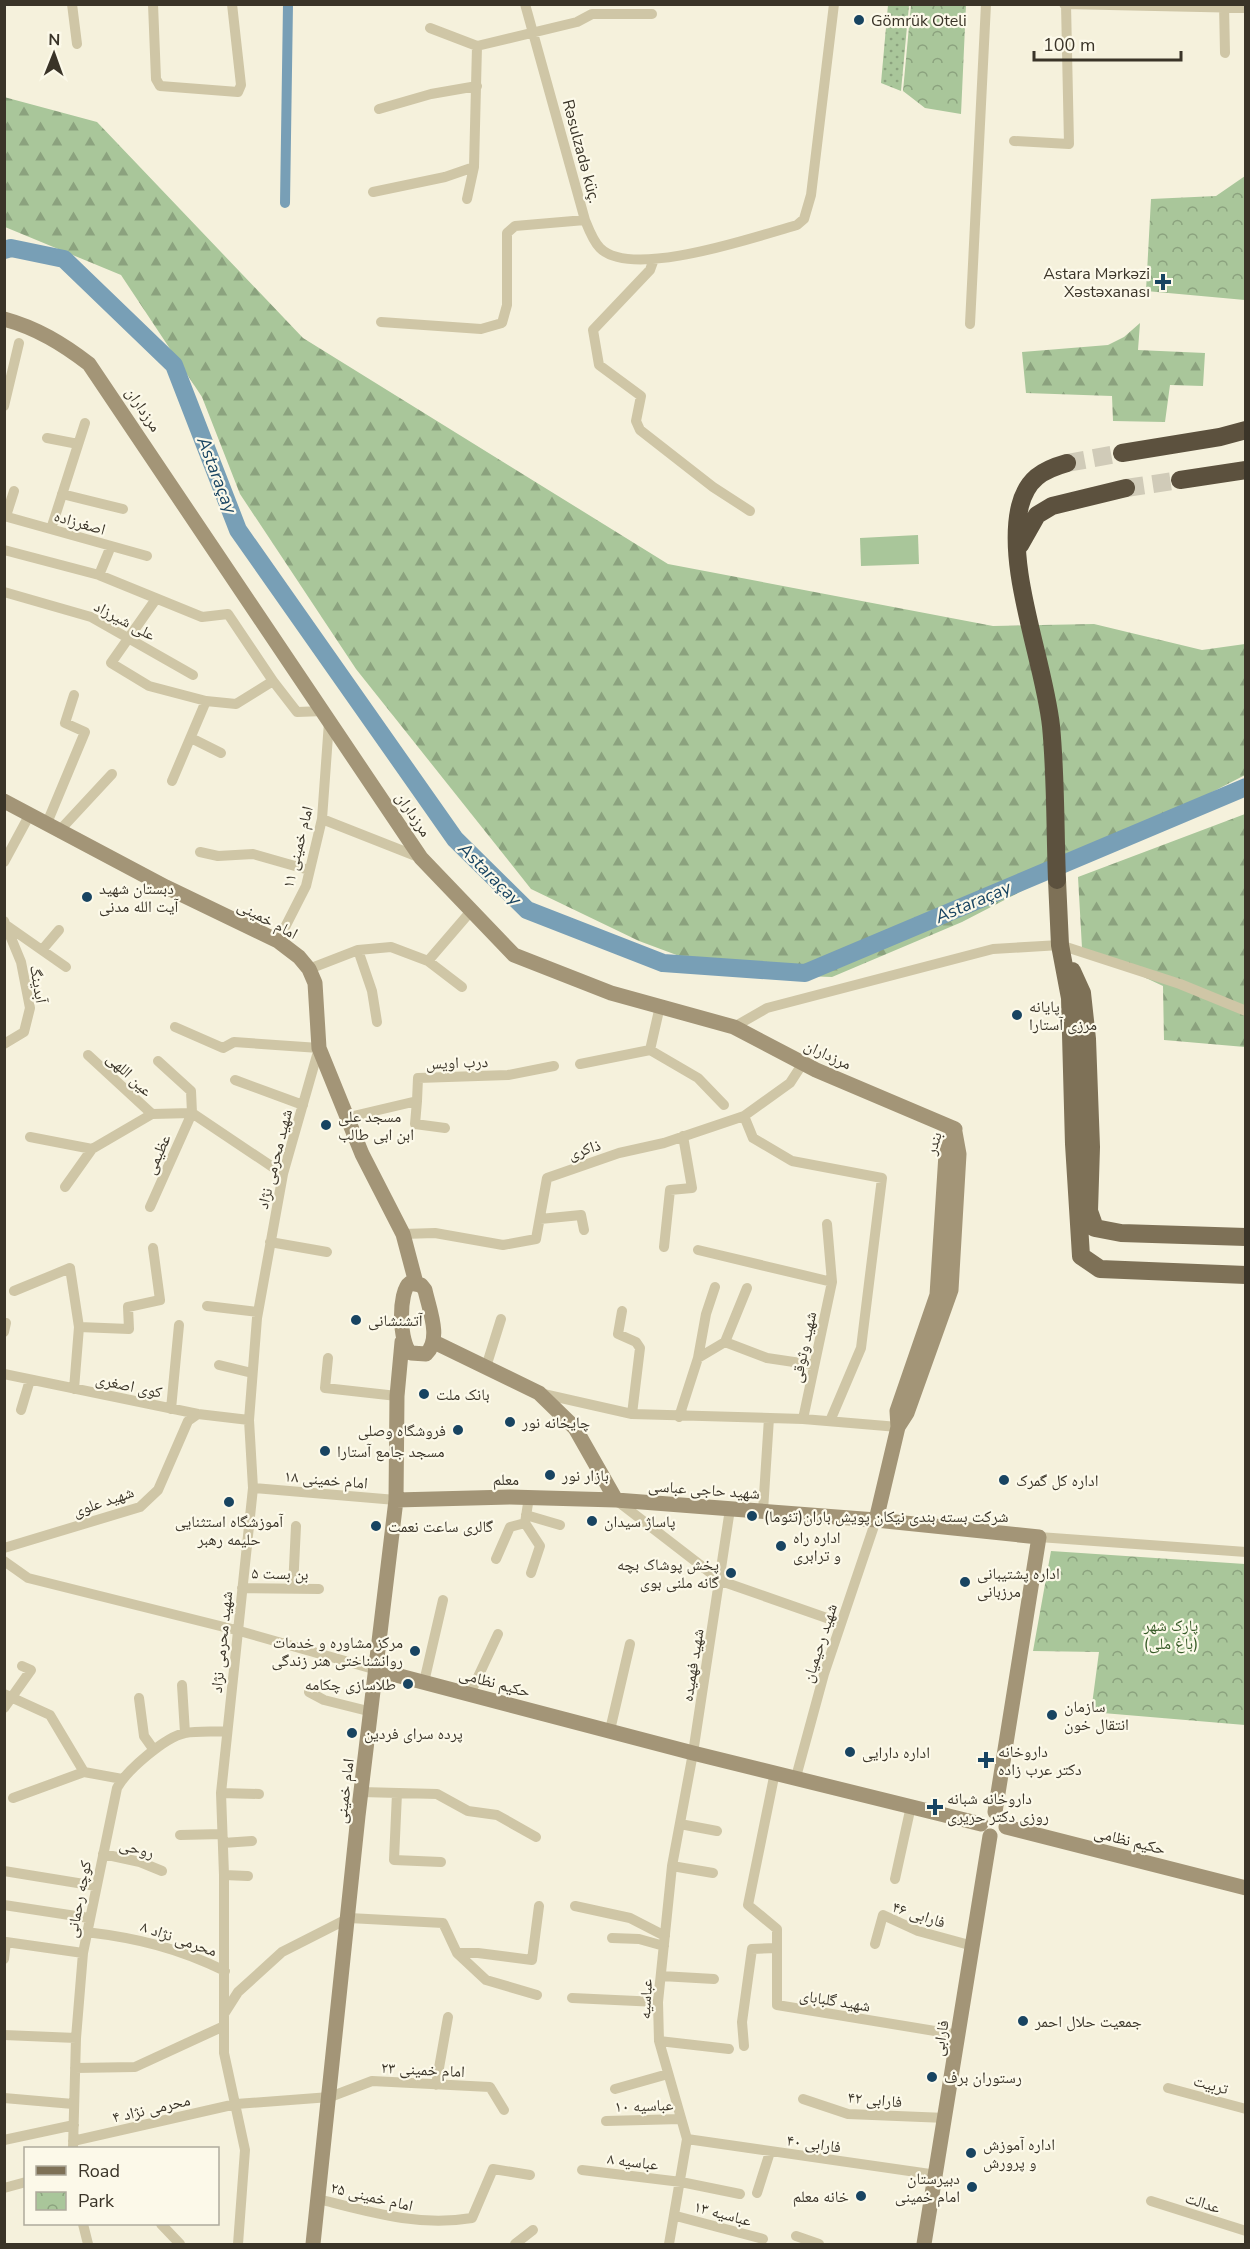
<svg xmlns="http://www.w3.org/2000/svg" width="1250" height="2249" viewBox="0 0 1250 2249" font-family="'Nunito Sans','Noto Naskh Arabic',sans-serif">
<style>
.grass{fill:url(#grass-dots)}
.forest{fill:url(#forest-firs)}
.park{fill:url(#park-crowns)}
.garden{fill:#a9c69a}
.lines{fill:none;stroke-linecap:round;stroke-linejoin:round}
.canal{stroke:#789fb6;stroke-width:10}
.river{stroke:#789fb6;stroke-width:18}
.highway-tunnel{stroke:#d0cbb8;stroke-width:18;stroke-dasharray:18 9;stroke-linecap:butt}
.street{stroke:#cfc6a6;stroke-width:10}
.secondary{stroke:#a39577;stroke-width:15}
.primary{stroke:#7e7157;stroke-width:18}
.highway{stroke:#5c513e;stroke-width:18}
.poi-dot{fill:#184461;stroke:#fcf9e9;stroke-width:2}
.labels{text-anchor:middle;stroke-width:4.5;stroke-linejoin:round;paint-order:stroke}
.poi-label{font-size:16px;fill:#3a3428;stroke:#fcf9e9;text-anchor:start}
.street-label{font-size:16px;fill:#3a3428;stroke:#fcf9e9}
.park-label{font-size:16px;fill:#385c29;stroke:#fcf9e9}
.water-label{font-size:18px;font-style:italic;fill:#184461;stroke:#fcf9e9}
</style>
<defs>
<pattern id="grass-dots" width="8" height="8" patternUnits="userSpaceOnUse" patternTransform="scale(1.5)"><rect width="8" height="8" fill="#a9c69a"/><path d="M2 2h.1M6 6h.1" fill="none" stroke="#8ba27e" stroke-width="1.8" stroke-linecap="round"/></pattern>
<pattern id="forest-firs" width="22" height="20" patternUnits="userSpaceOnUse" patternTransform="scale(1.5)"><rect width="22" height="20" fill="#a9c69a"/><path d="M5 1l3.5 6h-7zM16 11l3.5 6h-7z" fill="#8ba27e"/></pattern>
<pattern id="park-crowns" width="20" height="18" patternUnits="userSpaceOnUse" patternTransform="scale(1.5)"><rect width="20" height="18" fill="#a9c69a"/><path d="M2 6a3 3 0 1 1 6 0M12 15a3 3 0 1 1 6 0" fill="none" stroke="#8ba27e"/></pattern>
</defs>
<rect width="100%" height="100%" fill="#f5f1dc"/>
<path class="grass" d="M888,5h21l-8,86 -20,-8z"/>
<path class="forest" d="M4,97l93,25 206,216 365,226 325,62 101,-2 108,26 43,-6v131l-283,147 -130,55 -107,-4 -86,-32 -108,-52 -175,-220 -116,-175 -38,-97 -81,-122 -116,-48z
M1140,323l-2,27 67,3 -2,33 -33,-1 -5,37 -52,-1 -1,-25 -86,-3 -4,-41 86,-7 16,-8z
M1245,814v233l-81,-7 -1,-54 -81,-38 -4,-71z"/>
<path class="park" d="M911,5h55l-5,109 -36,-6 -22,-17z
M1245,176v124l-99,-9 5,-92 65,-3z
M1051,1551l194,13v161l-154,-13 8,-60 -66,-1z"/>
<path class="garden" d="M918,535l1,29 -58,2 -1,-28z"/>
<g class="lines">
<path class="canal" d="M285,203l3,-199"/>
<path class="river" d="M4,250l7,-2 53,11 110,106 64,165 217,309 72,71 136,53 142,10 441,-186"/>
<path class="highway-tunnel" d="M1067,463l55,-10
M1126,488l54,-8"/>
<path class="street" d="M72,4l5,40
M153,4l3,75 4,7 78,6 3,-7 -9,-81
M525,4l60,216c4,10 8,21 15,28 32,32 157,-12 197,-23l7,-6 7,-24 23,-191
M1064,4l182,4
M1224,4l1,49
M430,28l47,18 100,-24 15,-8h60
M379,109l52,-15 46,-8
M1014,141l55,3 -3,-140
M373,192l72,-15 29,-10
M467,199l7,-32 3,-121
M654,259l-4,11 -57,60 6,35 42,31 -5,25 4,9 73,57 37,24
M381,322l100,7 21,-6 5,-18v-72l8,-7 70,-6
M970,324l16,-320
M4,406l15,-63
M47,438l31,6
M62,494l61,15
M4,516l143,40
M6,516l8,-25
M51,529l34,-106
M4,550l95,25 103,42 26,-3 45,67
M99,575l12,-29
M4,592l87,25 102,58
M156,599l-45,64 38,23 57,15 30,3 37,-23 24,31 27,-1
M191,738l30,15
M172,781l34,-80
M322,819l99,39
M47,823l38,-91 -20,-9 9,-28
M60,830l52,-56
M200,852l18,4 35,-2 56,16
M4,862l26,-48
M4,921l17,41 9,46 -6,24 -20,12
M6,925l60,42
M278,941l28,-55 16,-67 7,-97
M42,950l17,-20
M358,950l14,41 5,31
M428,961l34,26
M309,969l49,-19 33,-3 37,14 43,-50
M175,1027l48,21 11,-6 85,6 -36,126 -26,144 -8,102 4,68 -32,305 3,82v178l21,97 -7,94
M734,1027l33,-19 226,-59 67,-4 120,39 66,27
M650,1050l48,28 26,27
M88,1055l64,59
M580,1064l70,-14 10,-44
M235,1080l68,25
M417,1101l-2,23 30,4
M744,1116l9,22 39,23 90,17 -21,170 -31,73
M349,1117l68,-16 1,-23 90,-3 46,-9
M30,1137l62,12
M65,1187l27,-38 60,-35 40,-1 91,61
M150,1207l42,-94 -1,-22 -33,-30
M540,1219l41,-4 3,15
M403,1234l32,-1 68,12 33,-6 11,-61 72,-25 45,-10 80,-27 46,-33 13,-20
M270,1242l57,10
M664,1247l6,-57 22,-2 -9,-52
M698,1250l134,32
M14,1291l56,-23 9,59 -5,62
M207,1306l51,6
M622,1311l-4,23 18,8 4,6 -8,66
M79,1327l50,2 -1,-22 32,-7 -7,-52
M4,1332l2,-9
M725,1342l42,16 47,7
M328,1358l-3,30 72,8
M698,1358l8,-44 9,-27
M219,1365l33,8
M486,1367l15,-48
M4,1374l194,40 51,6
M539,1393l93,21 171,5 95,8
M171,1409l8,-84
M21,1410l9,-30
M679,1417l19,-59 27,-16 22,-54
M803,1419l29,-137 -5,-58
M253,1488l143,12
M616,1500l105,81 120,42
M763,1511l6,-93
M526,1515l34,10
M525,1523l15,23 -9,27
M1039,1537l207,15
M4,1548l136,-41 18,-17 30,-69 10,-7
M496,1559l14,-32 15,-4 4,-26
M4,1561l24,17 208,52 141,40
M242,1588l77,1
M293,1588l3,-62
M424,1682l19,-82
M182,1685l3,48
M309,1692l15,8 48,12
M4,1694l46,21 34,57 38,7
M470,1694l28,-60
M139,1698l5,38 10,14
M4,1708l27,-38 -9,-4
M610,1730l20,-86
M775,1772l-27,133 29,24v76l182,30
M796,1777l28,-103 52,-154
M361,1792l76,2 31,17 29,4 39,22
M221,1793l38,1
M397,1793l-3,67 47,2
M13,1798l71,-26
M680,1824l37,7
M180,1835l42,-1
M223,1843l29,-2
M103,1854l37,8 22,9
M672,1866l41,7
M4,1871l92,15
M224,1875l24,1
M895,1879l16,-73
M4,1905l85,13
M575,1906l55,12 35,18
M86,1932c51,6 92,16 139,39
M612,1938l27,1 25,7
M875,1944l8,-29 35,16 55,15
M457,1953h21l54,7 7,-54
M4,1959l2,-17 77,11
M661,1976l53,3
M572,1998l86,4
M224,2014l14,-22 44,-40 67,-34 94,5 14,30 29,27 51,15
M4,2035l72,3
M659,2041l70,8
M744,2046l-2,-24 10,-73 25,-1
M75,2068l60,-1 89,-41
M436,2085l12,-68
M1168,2088l78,21
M615,2089l53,-15
M4,2098l69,6
M803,2099l45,15 98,4
M606,2121l75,-2
M687,2139l250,36
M4,2140l70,-15
M73,2141l163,-37 94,-7 42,-16 118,6 14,23
M73,2148l3,-110 7,-85 34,-165c9,-17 48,-51 68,-55 13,-2 28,-1 42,-2
M582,2170l99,12 59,12
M4,2188l22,-6
M757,2193l13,-41
M318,2199c52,13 100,28 154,19l21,-49 37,6
M1151,2201l95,30
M676,2216l87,23
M83,2224l5,20
M161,2224l19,20
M796,2236l23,8
M515,2244l18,-14
M669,2244l18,-105 -28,-98 -1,-39 14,-136 21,-113 37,-244"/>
<path class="secondary" d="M4,319c33,9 59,25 85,45l332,494 93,97 97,38 123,34 82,43 139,59
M4,801l162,86 112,54 21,16 10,12 6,14 4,65 43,106 41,80 13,49
M410,1283l11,2 4,5c4,19 17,49 1,64l-15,-1c-12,-8 -13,-62 -1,-70z
M434,1342l105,51 36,35 41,72
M898,1427l9,-14 44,-123 8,-136 -4,-22
M396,1500l114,-3 106,3 260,20 163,17 -44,275
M876,1520l22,-93 -1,-16 40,-116 9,-141 9,-25
M377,1670l316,83 288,71
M1006,1827l240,61
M313,2244l45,-428 38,-316 1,-104 5,-54
M924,2244l66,-408"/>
<path class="primary" d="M1057,880l3,65 10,53 4,146 7,112 19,13 146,6
M1072,971l10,22 5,46 4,108 -2,64 6,17 26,5 125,4"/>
<path class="highway" d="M1122,453l98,-16 26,-7
M1180,480l66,-10
M1020,545l17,-30 15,-9 74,-18
M1057,880c-2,-51 -1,-103 -6,-154 -7,-65 -46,-158 -31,-220 7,-27 22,-36 47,-43"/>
</g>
<g class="poi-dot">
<circle cx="859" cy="20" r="6"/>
<path d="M1160 273h6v6h6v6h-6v6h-6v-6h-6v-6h6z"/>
<circle cx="87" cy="897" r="6"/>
<circle cx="1017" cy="1015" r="6"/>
<circle cx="326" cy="1125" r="6"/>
<circle cx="356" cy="1320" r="6"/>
<circle cx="424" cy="1394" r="6"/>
<circle cx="510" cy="1422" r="6"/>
<circle cx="458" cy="1430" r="6"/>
<circle cx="325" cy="1451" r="6"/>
<circle cx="550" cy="1475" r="6"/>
<circle cx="1004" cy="1480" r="6"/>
<circle cx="229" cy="1502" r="6"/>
<circle cx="752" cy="1516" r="6"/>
<circle cx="592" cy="1521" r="6"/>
<circle cx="376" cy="1526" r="6"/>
<circle cx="781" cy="1546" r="6"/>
<circle cx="731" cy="1573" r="6"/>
<circle cx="965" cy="1582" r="6"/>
<circle cx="415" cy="1651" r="6"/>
<circle cx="408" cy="1684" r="6"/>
<circle cx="1052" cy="1715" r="6"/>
<circle cx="352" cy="1733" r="6"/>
<circle cx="850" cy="1752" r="6"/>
<path d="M983 1751h6v6h6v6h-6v6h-6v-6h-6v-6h6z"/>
<path d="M932 1798h6v6h6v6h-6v6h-6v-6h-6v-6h6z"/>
<circle cx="1023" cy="2021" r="6"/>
<circle cx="932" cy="2077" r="6"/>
<circle cx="971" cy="2153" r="6"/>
<circle cx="972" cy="2187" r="6"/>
<circle cx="861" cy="2196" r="6"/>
</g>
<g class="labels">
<g class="poi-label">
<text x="871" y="26">Gömrük Oteli</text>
<text x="1150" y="279" text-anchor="end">Astara Mərkəzi<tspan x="1150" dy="18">Xəstəxanası</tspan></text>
<text x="99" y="894">دبستان شهید<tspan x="99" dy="18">آیت الله مدنی</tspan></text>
<text x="1029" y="1012">پایانه<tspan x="1029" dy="18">مرزی آستارا</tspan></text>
<text x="338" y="1122">مسجد علی<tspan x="338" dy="18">ابن ابی طالب</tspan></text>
<text x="368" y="1326">آتشنشانی</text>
<text x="436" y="1400">بانک ملت</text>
<text x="522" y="1428">چایخانه نور</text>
<text x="446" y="1436" text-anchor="end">فروشگاه وصلی</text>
<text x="337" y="1457">مسجد جامع آستارا</text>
<text x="562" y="1481">بازار نور</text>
<text x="1016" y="1486">اداره کل گمرک</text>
<text x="764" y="1522">شركت بسته بندی نيكان پويش باران(تئوما)</text>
<text x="229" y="1527" text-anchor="middle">آموزشگاه استثنایی<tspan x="229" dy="18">حلیمه رهبر</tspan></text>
<text x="604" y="1527">پاساژ سیدان</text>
<text x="388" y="1532">گالری ساعت نعمت</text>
<text x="793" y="1543">اداره راه<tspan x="793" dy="18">و ترابری</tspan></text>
<text x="719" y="1570" text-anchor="end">پخش پوشاک بچه<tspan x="719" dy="18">گانه ملنی بوی</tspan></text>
<text x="977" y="1579">اداره پشتیبانی<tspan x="977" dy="18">مرزبانی</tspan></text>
<text x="403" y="1648" text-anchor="end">مرکز مشاوره و خدمات<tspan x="403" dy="18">روانشناختی هنر زندگی</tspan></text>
<text x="396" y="1690" text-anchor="end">طلاسازی چکامه</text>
<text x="1064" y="1712">سازمان<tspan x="1064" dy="18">انتقال خون</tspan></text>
<text x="364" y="1739">پرده سرای فردین</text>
<text x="998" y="1757">داروخانه<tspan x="998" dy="18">دکتر عرب زاده</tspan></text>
<text x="862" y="1758">اداره دارایی</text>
<text x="947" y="1804">داروخانه شبانه<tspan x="947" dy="18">روزی دکتر حریری</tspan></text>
<text x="1035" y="2027">جمعیت حلال احمر</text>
<text x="944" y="2083">رستوران برف</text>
<text x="983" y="2150">اداره آموزش<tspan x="983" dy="18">و پرورش</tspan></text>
<text x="960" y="2184" text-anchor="end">دبیرستان<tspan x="960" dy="18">امام خمینی</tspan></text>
<text x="849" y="2202" text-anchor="end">خانه معلم</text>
</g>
<g class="street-label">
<text transform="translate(582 151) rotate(75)" y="6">Rəsulzadə küç.</text>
<text transform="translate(144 409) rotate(56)" y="6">مرزداران</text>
<text transform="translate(80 522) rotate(16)" y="6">اصغرزاده</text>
<text transform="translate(125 620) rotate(28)" y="6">علی شیرزاد</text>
<text transform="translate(414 814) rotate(56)" y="6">مرزداران</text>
<text transform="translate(297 847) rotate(-76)" y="6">امام خمینی ۱۱</text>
<text transform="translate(268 919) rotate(28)" y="6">امام خمینی</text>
<text transform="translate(39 984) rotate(81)" y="6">آبدینگ</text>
<text transform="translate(828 1054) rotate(25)" y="6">مرزداران</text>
<text transform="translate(457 1062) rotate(-2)" y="6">درب اویس</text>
<text transform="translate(130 1074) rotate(43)" y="6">عین اللهی</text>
<text transform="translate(933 1143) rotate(-74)" y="6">بندر</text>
<text transform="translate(584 1149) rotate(-19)" y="6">ذاکری</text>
<text transform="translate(157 1154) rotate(-66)" y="6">عظیمی</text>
<text transform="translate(274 1159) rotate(-76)" y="6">شهید محرمی نژاد</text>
<text transform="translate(803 1347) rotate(-78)" y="6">شهید وثوقی</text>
<text transform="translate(129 1385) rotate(12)" y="6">کوی اصغری</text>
<text transform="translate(326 1479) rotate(5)" y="6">امام خمینی ۱۸</text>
<text x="506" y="1485">معلم</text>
<text transform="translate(704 1489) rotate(4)" y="6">شهید حاجی عباسی</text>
<text transform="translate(103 1501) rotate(-19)" y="6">شهید علوی</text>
<text transform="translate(280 1573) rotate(1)" y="6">بن بست ۵</text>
<text transform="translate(221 1642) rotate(-84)" y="6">شهید محرمی نژاد</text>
<text transform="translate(819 1643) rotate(-72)" y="6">شهید رحیمیان</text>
<text transform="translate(692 1665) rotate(-81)" y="6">شهید فهمیده</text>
<text transform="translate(495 1682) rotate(15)" y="6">حکیم نظامی</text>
<text transform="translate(344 1791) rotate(-83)" y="6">امام خمینی</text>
<text transform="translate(1130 1840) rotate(14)" y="6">حکیم نظامی</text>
<text transform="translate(137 1848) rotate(16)" y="6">روحی</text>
<text transform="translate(78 1899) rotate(-79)" y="6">کوچه رحمانی</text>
<text transform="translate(919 1914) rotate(18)" y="6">فارابی ۴۶</text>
<text transform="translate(179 1938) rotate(19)" y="6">محرمی نژاد ۸</text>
<text transform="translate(645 1999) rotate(-87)" y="6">عباسیه</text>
<text transform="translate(835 2000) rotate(9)" y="6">شهید گلبابای</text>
<text transform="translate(940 2038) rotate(-81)" y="6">فارابی</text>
<text transform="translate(423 2069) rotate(3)" y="6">امام خمینی ۲۳</text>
<text transform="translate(1211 2084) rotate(15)" y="6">تربیت</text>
<text transform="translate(875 2099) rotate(5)" y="6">فارابی ۴۲</text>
<text transform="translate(644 2105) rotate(-2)" y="6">عباسیه ۱۰</text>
<text transform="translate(151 2108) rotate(-13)" y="6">محرمی نژاد ۴</text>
<text transform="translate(814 2143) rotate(8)" y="6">فارابی ۴۰</text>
<text transform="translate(633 2161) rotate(7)" y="6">عباسیه ۸</text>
<text transform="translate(372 2196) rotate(13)" y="6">امام خمینی ۲۵</text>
<text transform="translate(1203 2202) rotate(18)" y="6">عدالت</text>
<text transform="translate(723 2213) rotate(15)" y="6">عباسیه ۱۳</text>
</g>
<g class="park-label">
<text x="1171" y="1631">پارک شهر<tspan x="1171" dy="18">(باغ ملی)</tspan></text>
</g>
<g class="water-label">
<text transform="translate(217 475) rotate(69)" y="6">Astaraçay</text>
<text transform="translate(490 874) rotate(45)" y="6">Astaraçay</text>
<text transform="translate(973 902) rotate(-23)" y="6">Astaraçay</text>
</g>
</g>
<rect width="1250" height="2249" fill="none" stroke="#3a3428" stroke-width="12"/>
<rect x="24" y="2147" width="195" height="78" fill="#fcf9e9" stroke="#aeaa9c" stroke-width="1.5"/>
<rect x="36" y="2166" width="30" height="9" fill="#7e7157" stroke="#aeaa9c" stroke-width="1.5"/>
<text x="78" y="2177" font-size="18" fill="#3a3428">Road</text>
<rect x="36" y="2192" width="30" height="18" fill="url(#park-crowns)" stroke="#aeaa9c" stroke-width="1.5"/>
<text x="78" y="2207" font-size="18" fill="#3a3428">Park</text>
<g transform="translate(54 54) rotate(1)" stroke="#fcf9e9" stroke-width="4.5" paint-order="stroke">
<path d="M0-4.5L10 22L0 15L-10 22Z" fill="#3a3428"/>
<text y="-9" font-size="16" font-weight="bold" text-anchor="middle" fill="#3a3428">N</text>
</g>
<path d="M1034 51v9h147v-9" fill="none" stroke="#3a3428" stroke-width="3"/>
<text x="1043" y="51" font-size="18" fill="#3a3428" stroke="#fcf9e9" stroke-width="4.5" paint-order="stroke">100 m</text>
</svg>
